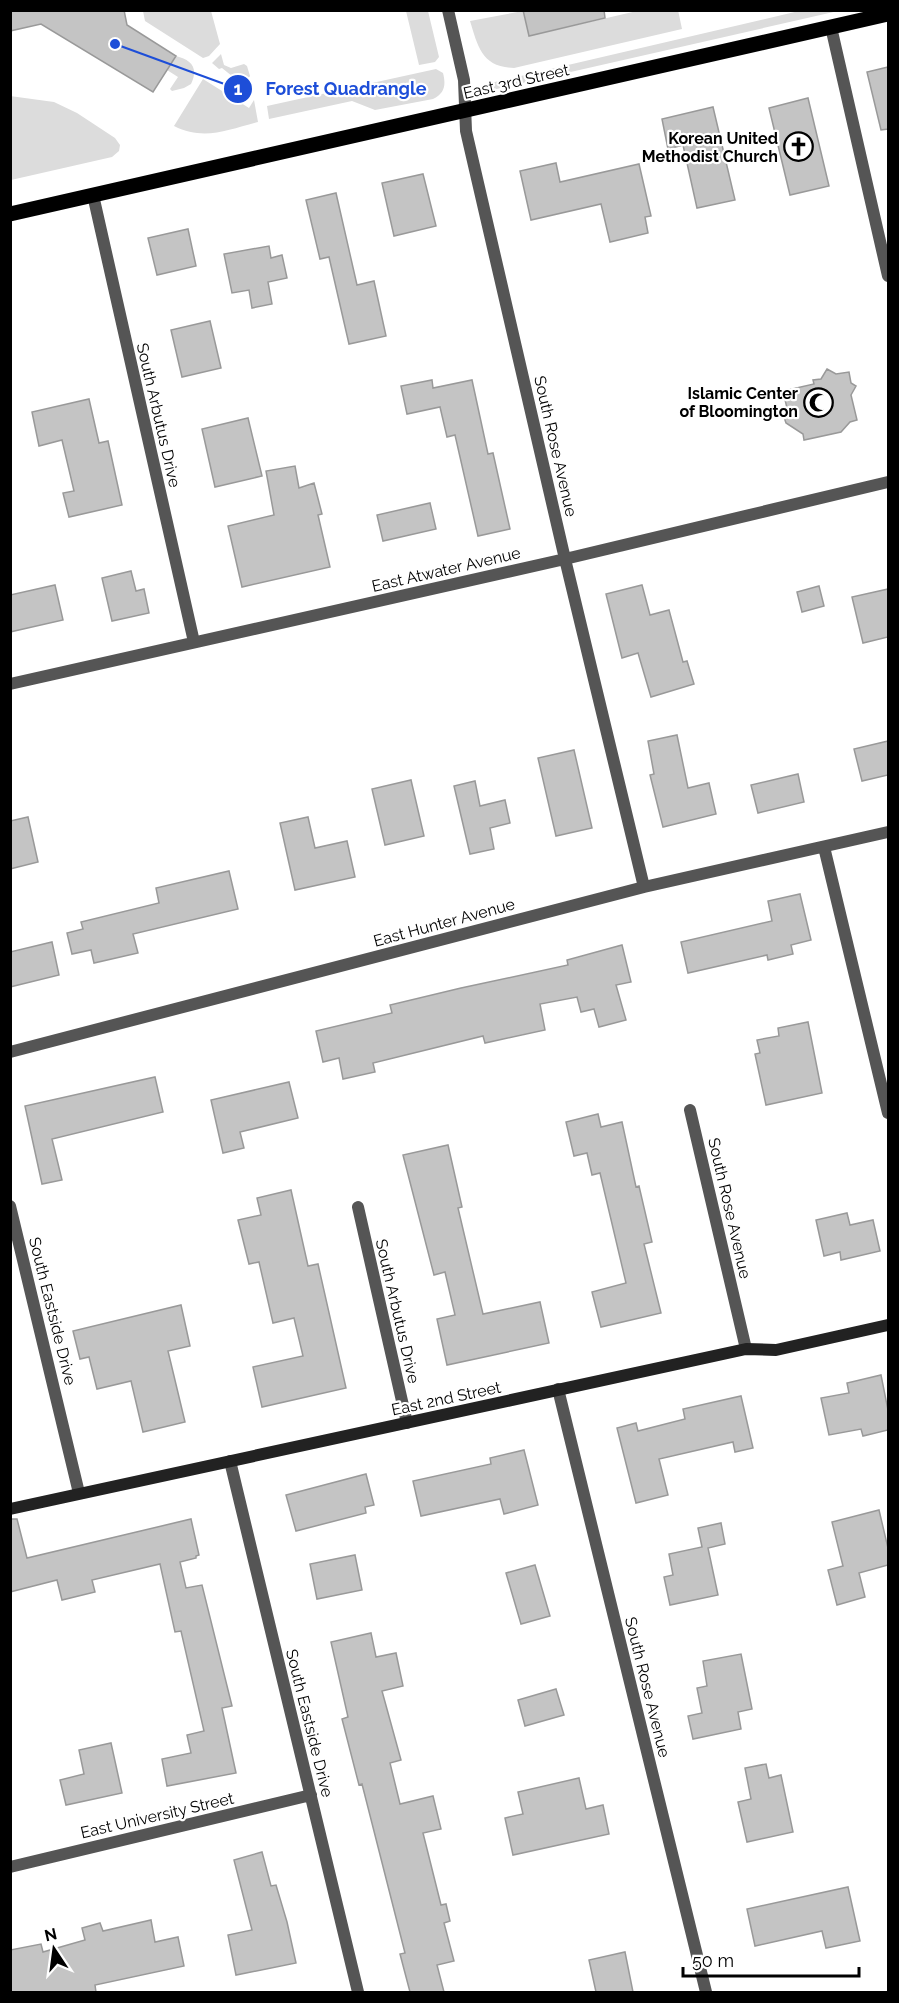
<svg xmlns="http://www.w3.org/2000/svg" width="899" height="2003" viewBox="0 0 899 2003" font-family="Raleway,sans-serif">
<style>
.green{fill:#dcdcdc}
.building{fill:#c4c4c4;stroke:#999;stroke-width:1.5}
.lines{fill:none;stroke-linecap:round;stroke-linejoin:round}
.street{stroke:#555;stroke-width:12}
.secondary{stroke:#222;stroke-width:12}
.primary{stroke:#000;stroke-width:15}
.labels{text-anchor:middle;stroke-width:4.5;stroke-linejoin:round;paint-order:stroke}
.street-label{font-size:16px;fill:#000;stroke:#fff}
.poi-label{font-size:16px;font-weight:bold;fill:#000;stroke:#fff;text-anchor:end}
.leader{fill:none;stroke:#1d4ed8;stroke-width:2}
.callout-dot{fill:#1d4ed8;stroke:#fff;stroke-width:2}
.mark-label{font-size:18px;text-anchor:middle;font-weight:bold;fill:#fff}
.callout-label{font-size:18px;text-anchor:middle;font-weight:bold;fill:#1d4ed8;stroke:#fff;stroke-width:4.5;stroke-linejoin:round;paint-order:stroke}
</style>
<rect width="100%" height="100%" fill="#fff"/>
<path class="green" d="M678,10l4,19 -168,39c-32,-1 -36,-21 -44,-47l53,-10 6,25 108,-25z
M143,11h68l9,33 -11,12 -6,2 -58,-37z
M406,11h22l11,46 -4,5 -16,3z
M799,11h39l-346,79 -10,-5z
M221,54l3,11 7,3 13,-4 3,2 3,10 -2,3c-10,4 -18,-5 -26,-11l-3,1 -7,-6z
M176,56c15,4 23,11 15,28l-7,4 -12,3 -2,-2 8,-12 -11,-7z
M436,69l7,4c3,12 2,20 -10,26l-58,11 -23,-9 -83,18 -2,-13z
M203,79l46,29 5,-8 4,22c-31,8 -54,19 -84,4z
M10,96l44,6 23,11 38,25 5,7 -1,6 -7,6 -101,23z"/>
<path class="building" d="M10,10h114l3,15 49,31 -23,36 -112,-68 -31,7z
M523,10h81l1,8 -76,18z
M888,67v62l-7,1 -14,-58z
M808,98l21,88 -39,9 -21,-87z
M713,107l22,93 -38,8 -14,-63 -15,4 -6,-30z
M556,163l4,19 79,-18 12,52 -6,1 3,16 -38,9 -9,-38 -70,16 -11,-49z
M423,174l13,52 -42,10 -12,-53z
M336,193l21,92 17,-4 12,55 -37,8 -20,-87 -9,2 -14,-59z
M188,229l8,37 -39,9 -9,-37z
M269,246l2,12 11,-3 5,23 -19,4 4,22 -20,4 -3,-18 -17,3 -8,-39z
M210,321l11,47 -39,9 -11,-47z
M827,369l9,5 13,-2 2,11 5,3 -5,9 6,25 -7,2 -9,10 -37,8 -1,-6 -17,-11 -3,-9 4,-6 -4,-17 31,-7 -1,-4 8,-1z
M432,380l1,8 39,-8 16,74 5,-1 17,76 -32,7 -23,-101 -8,2 -7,-30 -33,7 -6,-28z
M89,399l10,44 9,-2 14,64 -53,12 -6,-24 11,-2 -12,-51 -23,6 -7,-34z
M248,418l14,58 -47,11 -13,-58z
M295,466l4,22 15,-5 8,31 -4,1 12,52 -88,20 -14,-61 46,-11 -8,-44z
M430,503l6,26 -53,12 -6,-26z
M131,571l5,20 8,-2 5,24 -37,8 -10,-43z
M55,585l8,35 -53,12v-37z
M642,585l8,30 19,-5 14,52 4,-1 7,23 -43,13 -13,-44 -16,5 -16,-64z
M819,586l5,20 -22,6 -5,-20z
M888,589v48l-25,6 -11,-46z
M677,735l11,53 21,-5 7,31 -53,13 -13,-52 4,-1 -6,-33z
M888,741v34l-26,6 -8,-32z
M574,750l18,78 -36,8 -18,-78z
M798,774l6,28 -46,11 -7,-28z
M411,780l13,56 -39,9 -13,-56z
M475,781l5,25 25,-6 5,23 -20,5 4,21 -24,5 -16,-68z
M28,817l10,45 -28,7v-48z
M308,817l7,31 32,-7 8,36 -60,13 -15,-67z
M229,871l9,38 -105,25 5,19 -44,10 -3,-13 -19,4 -5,-21 16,-4 -2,-7 78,-19 -3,-15z
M800,894l11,46 -20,5 2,9 -25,6 -1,-5 -79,18 -7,-31 91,-21 -4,-20z
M52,942l7,33 -49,12v-35z
M622,945l9,37 -15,3 10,35 -27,7 -5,-18 -13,3 -4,-15 -37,7 5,26 -60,13 -2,-7 -110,27 2,9 -32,7 -4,-21 -16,4 -7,-31 76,-18 -2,-8 71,-17 107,-23 -1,-5z
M808,1022l14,71 -56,12 -11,-51 5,-1 -3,-13 22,-4 -1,-8z
M155,1077l8,35 -111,27 10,41 -20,4 -17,-78z
M289,1082l9,36 -58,14 4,16 -21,5 -12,-53z
M598,1114l3,13 21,-5 14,65 3,-1 13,56 -8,2 17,69 -60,14 -9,-35 34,-9 -26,-110 -8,2 -5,-22 -13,3 -8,-34z
M448,1145l14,62 -4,1 25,106 57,-12 9,41 -102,22 -10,-46 18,-4 -10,-43 -11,3 -31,-120z
M291,1190l17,76 10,-2 28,124 -84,19 -9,-40 50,-11 -9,-38 -21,5 -14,-61 -10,2 -11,-44 23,-5 -4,-17z
M847,1213l3,12 23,-5 7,31 -39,9 -1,-8 -16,4 -8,-36z
M181,1305l9,41 -22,5 17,71 -42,10 -12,-51 -34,8 -8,-32 -9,2 -7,-28z
M881,1375l7,35v20l-25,6 -2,-7 -32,6 -8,-37 28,-5 -2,-10z
M741,1396l12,52 -18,4 -2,-10 -74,17 9,36 -32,8 -19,-75 19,-5 2,8 47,-12 -2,-10z
M524,1450l14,55 -34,9 -4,-15 -79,17 -8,-35 78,-17 -1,-6z
M366,1474l8,31 -9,2 1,6 -70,18 -10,-36z
M879,1510l9,38v17l-29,8 6,24 -28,8 -9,-35 15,-4 -11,-44z
M10,1519h7l10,39 164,-39 8,36 -3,1v2l-16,4 6,26 16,-3 30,121 -10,2 14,65 -69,13 -5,-27 29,-6 -4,-18 17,-4 -23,-100 -6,1 -15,-68 -68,16 3,12 -33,8 -5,-20 -47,12z
M721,1523l4,21 -17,4 10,47 -48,10 -6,-28 9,-2 -4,-21 33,-7 -4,-19z
M355,1555l7,35 -45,9 -7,-35z
M535,1565l15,51 -29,8 -15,-51z
M371,1633l5,24 20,-4 7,33 -21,5 19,69 -11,3 10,41 33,-8 8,33 -18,4 18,72 5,-1 4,17 -6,2 10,38 -17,4 7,27h-34l-10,-38 5,-1 -43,-169 -3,1 -17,-66 6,-2 -17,-75z
M741,1654l11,55 -14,3 3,17 -48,10 -5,-23 14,-3 -5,-25 10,-2 -4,-25z
M556,1689l8,26 -39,11 -7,-26z
M111,1743l11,50 -56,12 -6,-25 24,-6 -5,-24z
M766,1764l3,14 12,-3 12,57 -46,10 -9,-40 13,-3 -6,-31z
M579,1778l7,31 17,-4 6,29 -96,21 -8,-37 18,-4 -5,-22z
M262,1852l9,34 5,-1 11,37 9,41 -60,12 -8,-40 24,-5 -18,-70z
M848,1887l12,54 -34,7 -4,-17 -67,15 -8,-37z
M151,1920l4,22 23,-5 6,29 -89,19 1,7h-86v-42l31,-6 2,8 42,-12 -3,-12 18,-5 3,8z
M625,1952l8,40h-37l-7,-32z"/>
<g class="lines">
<path class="street" d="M448,10l16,70 2,51 99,428 79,328
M831,27l57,249
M93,195l101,447
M10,684l555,-125 323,-77
M824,847l64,266
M10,1052l634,-165 244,-55
M690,1110l56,239
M10,1206l69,287
M358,1207l49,216
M558,1389l148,603
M230,1461l128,531
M10,1867l301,-72"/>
<path class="secondary" d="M10,1509l736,-160 30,1 112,-25"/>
<path class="primary" d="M10,214l878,-200"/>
</g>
<defs>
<symbol id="church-ring" viewBox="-11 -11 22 22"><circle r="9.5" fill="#fff" stroke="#000" stroke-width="1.5"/><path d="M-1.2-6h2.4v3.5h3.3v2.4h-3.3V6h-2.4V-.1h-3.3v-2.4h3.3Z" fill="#000"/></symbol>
<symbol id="mosque-ring" viewBox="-11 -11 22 22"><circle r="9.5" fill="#fff" stroke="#000" stroke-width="1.5"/><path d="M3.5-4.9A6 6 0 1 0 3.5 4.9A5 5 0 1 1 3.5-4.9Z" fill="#000"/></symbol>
</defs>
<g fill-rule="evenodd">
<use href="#church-ring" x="782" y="130" width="33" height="33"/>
<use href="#mosque-ring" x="802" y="386" width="33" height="33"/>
</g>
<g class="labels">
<g class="street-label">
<text transform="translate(516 81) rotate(-13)" y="6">East 3rd Street</text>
<text transform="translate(159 415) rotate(77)" y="6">South Arbutus Drive</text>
<text transform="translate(556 446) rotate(77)" y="6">South Rose Avenue</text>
<text transform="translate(446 569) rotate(-13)" y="6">East Atwater Avenue</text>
<text transform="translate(444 922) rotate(-15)" y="6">East Hunter Avenue</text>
<text transform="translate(730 1208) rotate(77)" y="6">South Rose Avenue</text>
<text transform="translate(53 1311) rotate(76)" y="6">South Eastside Drive</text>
<text transform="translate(398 1311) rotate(77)" y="6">South Arbutus Drive</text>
<text transform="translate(446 1398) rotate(-12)" y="6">East 2nd Street</text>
<text transform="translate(648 1687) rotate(76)" y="6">South Rose Avenue</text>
<text transform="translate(310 1723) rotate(76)" y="6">South Eastside Drive</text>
<text transform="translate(157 1815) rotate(-13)" y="6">East University Street</text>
</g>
<g class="poi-label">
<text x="778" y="144">Korean United<tspan x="778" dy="18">Methodist Church</tspan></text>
<text x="798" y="399">Islamic Center<tspan x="798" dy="18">of Bloomington</tspan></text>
</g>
</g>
<path class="leader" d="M115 44L238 89"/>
<g class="callout-dot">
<circle cx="115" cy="44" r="6"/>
<circle cx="238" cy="89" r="15"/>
</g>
<g class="mark-label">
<text x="238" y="95">1</text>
</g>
<g class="callout-label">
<text x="346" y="95">Forest Quadrangle</text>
</g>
<rect width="899" height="2003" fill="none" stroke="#000000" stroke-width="24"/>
<g transform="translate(54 1949) rotate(347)" stroke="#ffffff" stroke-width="4.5" paint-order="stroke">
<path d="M0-4.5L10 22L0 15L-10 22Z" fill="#000000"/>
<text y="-9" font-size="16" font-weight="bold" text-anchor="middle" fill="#000000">N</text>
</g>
<path d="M683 1967v9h176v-9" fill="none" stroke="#000000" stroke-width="3"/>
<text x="692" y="1967" font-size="18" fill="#000000" stroke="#ffffff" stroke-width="4.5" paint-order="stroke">50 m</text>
</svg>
